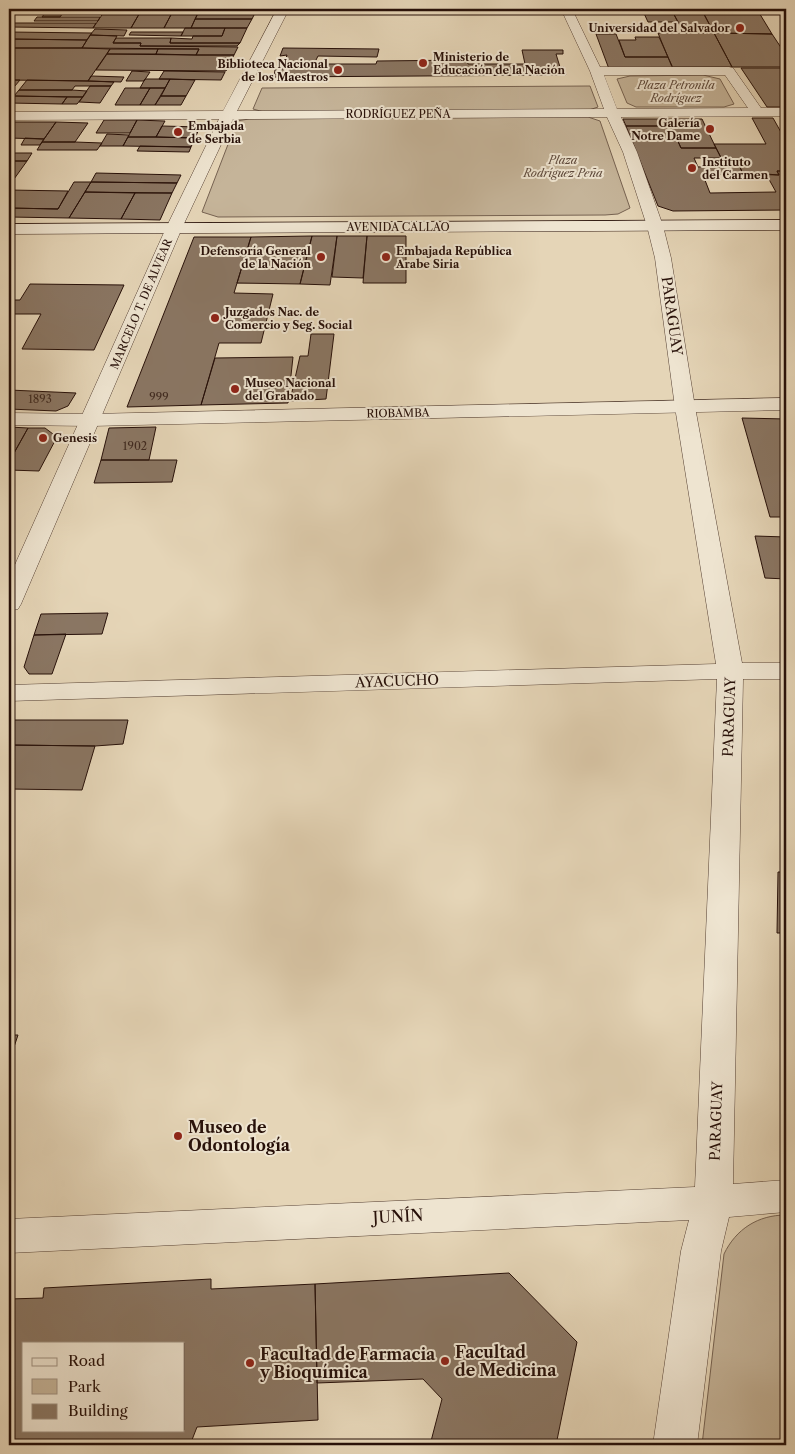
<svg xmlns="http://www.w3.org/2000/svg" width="795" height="1454" viewBox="0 0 795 1454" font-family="'Libre Caslon Text',serif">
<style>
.green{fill:#c5b499;stroke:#766251}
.building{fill:#8a7663;stroke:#271009;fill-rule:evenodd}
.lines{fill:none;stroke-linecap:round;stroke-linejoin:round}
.minor-casing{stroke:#564134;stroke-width:1}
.tertiary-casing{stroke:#564134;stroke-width:1}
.secondary-casing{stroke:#271009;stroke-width:1}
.minor{fill:#eee4d0;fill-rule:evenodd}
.tertiary{fill:#eee4d0;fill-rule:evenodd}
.secondary{fill:#eee4d0;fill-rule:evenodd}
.poi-dot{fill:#8f2418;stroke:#eee4d0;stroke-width:2}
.labels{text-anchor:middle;stroke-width:4;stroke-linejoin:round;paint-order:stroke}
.far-poi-label{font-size:11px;font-weight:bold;fill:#271009;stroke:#eee4d0;text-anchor:start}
.far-park-label{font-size:11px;font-style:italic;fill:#5e493b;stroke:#eee4d0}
.far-street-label{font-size:11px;fill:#271009;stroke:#eee4d0}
.number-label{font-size:11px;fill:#402a20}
.street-label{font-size:14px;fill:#271009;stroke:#eee4d0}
.near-poi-label{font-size:16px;font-weight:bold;fill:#271009;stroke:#eee4d0;text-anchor:start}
.near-street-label{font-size:16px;fill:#271009;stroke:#eee4d0}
</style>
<rect width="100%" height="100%" fill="#e5d5b7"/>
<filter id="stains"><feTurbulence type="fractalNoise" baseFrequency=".004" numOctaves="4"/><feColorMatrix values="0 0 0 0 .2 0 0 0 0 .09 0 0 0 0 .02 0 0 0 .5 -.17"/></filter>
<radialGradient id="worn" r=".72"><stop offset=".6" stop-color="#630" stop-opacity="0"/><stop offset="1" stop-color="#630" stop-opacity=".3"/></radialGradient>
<path class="green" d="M703,75l17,4 14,25 -10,3h-88l-9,-4 -10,-24 13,-3z
M590,86l8,21 -9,3 -325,2 -11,-3 9,-21z
M588,117l12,4 30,87 -12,6 -13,1 -387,2 -16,-5 35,-91 12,-2z
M786,1215v230h-84l22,-191c12,-25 34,-39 62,-39z"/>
<path class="building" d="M32,9h116h-82l-6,8h-18l6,-8z
M106,9h36l-11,19h-38z
M142,9h32l-10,19h-33z
M174,9h32l-1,2h-32z
M206,9h51l-1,2h-51z
M642,9h29l7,13h-30z
M671,9h30l13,24h-30z
M702,10l56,1 14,23 -58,-1z
M173,11h26l-8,17h-27z
M199,11h57l-4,8h-57z
M37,17h63l-2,4h-64z
M195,19h57l-5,9h-56z
M9,23h87l-3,5 -84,-1z
M185,28h40l-3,8h-41z
M225,28h22l-7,15h-70l1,-5 21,1 1,-3h29z
M95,29l32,1 -3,6 -34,-1z
M9,32l83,1 -5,7 -78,-1z
M131,32h52l-2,4 -52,-1z
M658,33h56l18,34h-60z
M714,33l58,1 14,21v12h-54z
M596,34h20l9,23h43l5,11 -64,1z
M90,35l27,1 -4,7h28l-1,3 98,1 -4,8h-38l3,-6 -117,-1z
M635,37h24l9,20h-43l-6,-17h17z
M116,38h55l-1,5h70l-3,3h-97l1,-3h-28z
M9,39l78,1 -5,8h-73z
M9,48h73l28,1 -22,32 -79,-1z
M283,48l96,1 -2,8 -59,-1 -4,8h62l1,-3 90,-1 1,4h57l-3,-14h41v4h-7l4,13h4l2,8 -292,2 1,-7h7l5,-15 -7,1z
M110,49h48l-2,5h-49z
M158,49h41l-3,6 -40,-1z
M107,54l89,1h38l-8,16 -130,-1z
M741,68h45v39h-19z
M132,71l18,1 -6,9h-18z
M164,71l61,1 -4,8 -62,-1z
M91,76l33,1 -3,5 -33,-1z
M145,79h25l-5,9h-25z
M170,79l25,1 -9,16h-25z
M9,80h11l-11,13z
M27,80l61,1 26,1 -3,4h-36l-3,4h-53z
M90,86h21l-11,17 -21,-1z
M125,88h25l-10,17h-25z
M150,88h15l-10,17h-15z
M19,90h53l15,1 -4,6 -69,-1z
M14,96l53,1 -5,7 -53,-1z
M161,96h25l-5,9h-26z
M67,97h16l-6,7h-15z
M752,118h21l13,23v30h-9l2,4 -36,-1 -4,-9h-14l-11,-21h52z
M623,119h79l14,29h-35l-10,-22h-45z
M104,120h33l-7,13h-34z
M137,120l27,1h1l-9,16h-28z
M9,122h47l-12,17 -35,-1z
M56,122l32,1 -13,19h-33z
M162,126l38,1 -5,11 -39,-1z
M626,126h45l10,22h35l5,10h-27l4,9 41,-2 4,9 -40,1 7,18 66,-1 -10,-18 13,1 -2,-4h9v39l-113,1 -15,-5z
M107,134l22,1 -6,11h-23z
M128,137h28l39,1 -4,9 -68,-1z
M25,138l19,1 -4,6h-19z
M42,142h33l27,1 -5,7h-60z
M140,146l51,1 -2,5 -52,-1z
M9,153h23l-5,8h-18z
M9,161h18l-18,25z
M96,173l85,2 -4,8 -86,-1z
M74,182h17l-22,36 -60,-1v-9l49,1z
M91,182l86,1 -5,10 -87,-1z
M9,190l59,1 -10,18 -49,-1z
M85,192l50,1 -14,26 -52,-1z
M135,193h37l-12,27 -39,-1z
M312,236l-12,48 -63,-1 14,-46z
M312,236h25l-7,49 -30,-1z
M337,236h30l-4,42 -31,-1z
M367,236h39v47h-43z
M194,237h57l-17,56 39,1 -12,49h-42l-18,62 -74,2z
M30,284l94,1 -30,65 -72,-1 19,-35h-32v-14h11z
M311,334h23l-8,65 -36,2 10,-45h8z
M293,357l-5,46 -87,2 14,-47z
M9,390l67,3 -8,13 -12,5 -47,-2z
M742,418l44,1v101v-3h-16z
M9,427l19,1 -19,34z
M156,427l-7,33h-48l8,-32z
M28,428h17l12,9 -18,34 -30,-1v-8z
M101,460h76l-5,22 -78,1z
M755,536l31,1v42l-21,-1z
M108,613l-6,21 -68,1 7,-21z
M66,634l-14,40h-23l-5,-7 10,-32z
M9,720h119l-5,24 -28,2 -86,-1z
M9,745l86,1 -13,44 -73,-1z
M778,872h8v61h-9z
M9,1035h9l-9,27z
M509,1273l68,69 -21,103h-126l12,-46 -19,-20 -106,4 -2,-99z
M211,1279v10l104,-5 3,136 -121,7 -7,18h-181v-146l34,-1 1,-10zM24,1343h160v87h-160z"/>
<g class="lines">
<defs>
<path id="minor" d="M277,9h12l-52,102 367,-2 -14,-38 -29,-62h11l28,58h129l4,1 28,40h25v8l-165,1 16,35 26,74 8,32 24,149 47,256h44v16h-43l-10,505 53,-4v32l-57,5 -8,34 -24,194h-44l28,-194 8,-31 -680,33v-34l686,-32 22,-508 -708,22v-16l707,-21 -41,-257 -20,-149 -8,-32 -24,-74 -16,-35 -374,2 -51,109 -161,376 -3,5 -9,2v-33l157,-350 53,-109 -210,1v-8l214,-1zM604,75h121l23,33 -131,1z"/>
<path id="tertiary" d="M786,398v12l-695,16 -82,-1v-12l82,1z"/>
<path id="secondary" d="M786,220v10l-777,4v-10z"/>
</defs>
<use href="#minor" class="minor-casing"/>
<use href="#tertiary" class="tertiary-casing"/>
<use href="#secondary" class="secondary-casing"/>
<use href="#minor" class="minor"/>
<use href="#tertiary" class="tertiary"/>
<use href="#secondary" class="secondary"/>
</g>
<g class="poi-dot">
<circle cx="740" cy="28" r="5"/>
<circle cx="423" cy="63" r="5"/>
<circle cx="338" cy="70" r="5"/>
<circle cx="710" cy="129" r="5"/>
<circle cx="178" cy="132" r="5"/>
<circle cx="692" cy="168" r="5"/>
<circle cx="321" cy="257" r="5"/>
<circle cx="386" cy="257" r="5"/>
<circle cx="215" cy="318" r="5"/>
<circle cx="235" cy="389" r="5"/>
<circle cx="43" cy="438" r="5"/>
<circle cx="178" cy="1136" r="5"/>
<circle cx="445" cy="1361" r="5"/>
<circle cx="250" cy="1363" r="5"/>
</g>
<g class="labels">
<g class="far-poi-label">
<text x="730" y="32" text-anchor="end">Universidad del Salvador</text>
<text x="433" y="61">Ministerio de<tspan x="433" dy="13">Educación de la Nación</tspan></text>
<text x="328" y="68" text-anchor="end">Biblioteca Nacional<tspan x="328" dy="13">de los Maestros</tspan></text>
<text x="700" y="127" text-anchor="end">Galería<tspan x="700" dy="13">Notre Dame</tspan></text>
<text x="188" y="130">Embajada<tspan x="188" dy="13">de Serbia</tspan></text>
<text x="702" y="166">Instituto<tspan x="702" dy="13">del Carmen</tspan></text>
<text x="311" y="255" text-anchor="end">Defensoría General<tspan x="311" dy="13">de la Nación</tspan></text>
<text x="396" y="255">Embajada República<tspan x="396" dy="13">Arabe Siria</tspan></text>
<text x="225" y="316">Juzgados Nac. de<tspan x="225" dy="13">Comercio y Seg. Social</tspan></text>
<text x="245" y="387">Museo Nacional<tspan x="245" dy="13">del Grabado</tspan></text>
<text x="53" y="442">Genesis</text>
</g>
<g class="far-park-label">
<text x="676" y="89">Plaza Petronila<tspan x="676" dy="13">Rodríguez</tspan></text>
<text x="563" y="164">Plaza<tspan x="563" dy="13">Rodríguez Peña</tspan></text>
</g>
<g class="far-street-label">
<text x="398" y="118">RODRÍGUEZ PEÑA</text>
<text x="398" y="231">AVENIDA CALLAO</text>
<text transform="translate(141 304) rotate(-67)" y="4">MARCELO T. DE ALVEAR</text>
<text transform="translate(398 413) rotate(-1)" y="4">RIOBAMBA</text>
</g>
<g class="number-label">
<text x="159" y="401">999</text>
<text x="40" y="403">1893</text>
<text x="135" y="450">1902</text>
</g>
<g class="street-label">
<text transform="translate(672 316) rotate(82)" y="5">PARAGUAY</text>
<text transform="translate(397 681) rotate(-2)" y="5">AYACUCHO</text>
<text transform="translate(729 717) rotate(-88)" y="5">PARAGUAY</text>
<text transform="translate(716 1121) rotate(-88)" y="5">PARAGUAY</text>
</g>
<g class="near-poi-label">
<text x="188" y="1133">Museo de<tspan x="188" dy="18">Odontología</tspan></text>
<text x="455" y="1358">Facultad<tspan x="455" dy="18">de Medicina</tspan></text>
<text x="260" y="1360">Facultad de Farmacia<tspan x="260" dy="18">y Bioquímica</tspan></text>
</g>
<g class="near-street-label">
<text transform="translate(398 1216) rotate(-3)" y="6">JUNÍN</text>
</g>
</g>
<rect width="795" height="1454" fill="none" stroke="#e5d5b7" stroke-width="30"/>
<rect x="10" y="10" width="775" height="1434" fill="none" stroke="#271009" stroke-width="2.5"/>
<rect x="15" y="15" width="765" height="1424" fill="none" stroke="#271009"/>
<rect x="22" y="1342" width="162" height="90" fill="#eee4d0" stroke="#9e8f80"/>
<rect x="32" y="1358" width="25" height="8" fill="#eee4d0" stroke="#9e8f80"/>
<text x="68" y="1366" font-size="15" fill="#271009">Road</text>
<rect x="32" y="1379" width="25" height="15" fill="#c5b499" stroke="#9e8f80"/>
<text x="68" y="1392" font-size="15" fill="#271009">Park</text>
<rect x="32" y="1404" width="25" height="15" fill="#8a7663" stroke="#9e8f80"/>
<text x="68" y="1416" font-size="15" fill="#271009">Building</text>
<rect width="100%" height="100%" filter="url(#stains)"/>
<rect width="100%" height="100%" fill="url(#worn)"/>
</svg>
